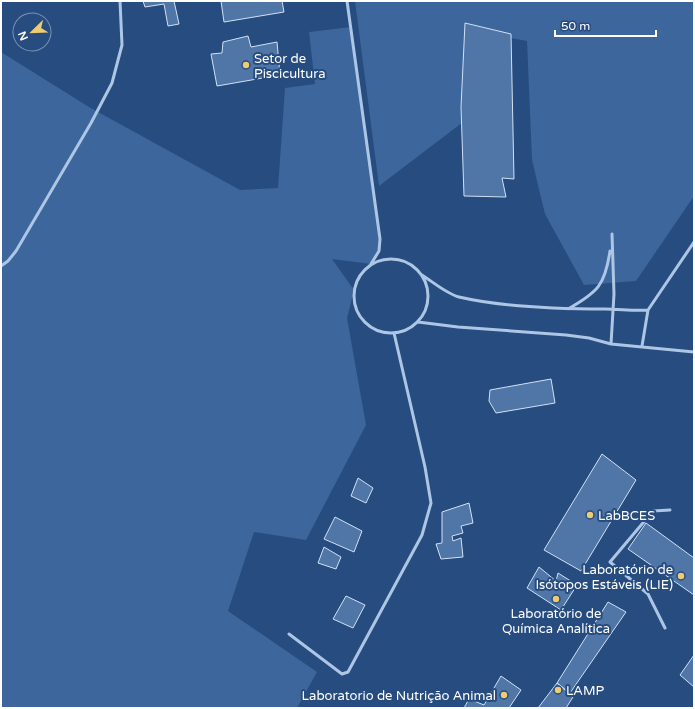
<svg xmlns="http://www.w3.org/2000/svg" width="695" height="709" viewBox="0 0 695 709" font-family="'Varela Round',sans-serif">
<style>
.green{fill:#3c669c}
.building{fill:#5076a8;stroke:#d1e1f4}
.lines{fill:none;stroke-linecap:round;stroke-linejoin:round}
.service{stroke:#aec6e5;stroke-width:3}
.poi-dot{fill:#edcc74;stroke:#274c7f;stroke-width:1.5}
.labels{text-anchor:middle;stroke-width:4;stroke-linejoin:round;paint-order:stroke}
.poi-label{font-size:13px;fill:#fff;stroke:#274c7f;text-anchor:start}
</style>
<rect width="100%" height="100%" fill="#274c7f"/>
<path class="green" d="M355,1h339v195l-58,85 -52,4 -39,-71 -13,-54 -5,-119 -53,-10 -3,85 -92,70z
M351,27l29,212 -1,12 -8,13 -39,-5 22,31 -7,28 19,107 -60,115 -52,-8 -26,79 89,61 -20,36h-296v-656l88,55 151,83 38,-2 7,-100 30,-4 -6,-52z"/>
<path class="building" d="M143,1h31l5,23 -11,2 -4,-22 -19,3z
M221,1h61l2,11 -60,10z
M465,23l46,11 3,145 -12,-1 4,19 -42,-1 -3,-89z
M248,36l3,11 26,-5 3,33 -63,11 -6,-32 11,-1 1,-11z
M551,379l4,24 -59,10 -7,-12 1,-11z
M602,454l34,26 -55,91 -37,-21z
M358,478l15,10 -7,15 -15,-7z
M469,503l4,20 -12,3 2,7 -11,3 1,5 8,-3 2,19 -22,2 -5,-15 6,-1v-31z
M335,517l27,14 -8,21 -30,-13z
M646,523l48,35v37l-66,-46z
M324,547l17,10 -5,12 -18,-6z
M539,567l17,14 2,-8 19,12 -16,25 -34,-22z
M346,596l19,9 -12,23 -20,-9z
M608,602l18,10 -56,81 -13,-10z
M694,655v32l-14,-12z
M501,676l20,14 -12,18h-45l5,-9 15,6z
M557,683l16,14 -7,11h-28z"/>
<g class="lines">
<path class="service" d="M347,1l33,238 -1,12 -8,13
M354 296a37 37 0 1 1 74 0a37 37 0 1 1-74 0Z
M1,266l7,-5 8,-10 75,-128 21,-40 10,-38 -2,-44
M422,275c11,7 25,19 37,22 43,10 101,12 146,12 15,0 28,2 43,1l46,-68
M568,309c30,-17 37,-24 42,-58
M418,322l40,5 108,8 23,3 22,6 83,8
M611,344l3,-50 -2,-60
M642,346l6,-36
M665,628l-17,-34 -38,-32 43,-51 17,-1
M289,634l53,40 6,-2 74,-137 9,-32 -6,-36 -31,-134"/>
</g>
<g class="poi-dot">
<circle cx="246" cy="65" r="4"/>
<circle cx="590" cy="515" r="4"/>
<circle cx="681" cy="576" r="4"/>
<circle cx="556" cy="599" r="4"/>
<circle cx="558" cy="690" r="4"/>
<circle cx="504" cy="695" r="4"/>
</g>
<g class="labels">
<g class="poi-label">
<text x="254" y="63">Setor de<tspan x="254" dy="15">Piscicultura</tspan></text>
<text x="598" y="520">LabBCES</text>
<text x="673" y="574" text-anchor="end">Laboratório de<tspan x="673" dy="15">Isótopos Estáveis (LIE)</tspan></text>
<text x="556" y="618" text-anchor="middle">Laboratório de<tspan x="556" dy="15">Química Analítica</tspan></text>
<text x="566" y="695">LAMP</text>
<text x="496" y="700" text-anchor="end">Laboratorio de Nutrição Animal</text>
</g>
</g>
<rect width="695" height="709" fill="none" stroke="#ffffff" stroke-width="4"/>
<g transform="translate(32 32) rotate(247)"><circle r="19" fill="#274c7f" stroke="#7d94b2"/>
<path d="M0-3L7 15L0 10L-7 15Z" fill="#edcc74"/>
<text y="-6" font-size="11" font-weight="bold" text-anchor="middle" fill="#ffffff">N</text>
</g>
<path d="M555 30v6h101v-6" fill="none" stroke="#ffffff" stroke-width="2"/>
<text x="561" y="30" font-size="12" fill="#ffffff" stroke="#274c7f" stroke-width="3" paint-order="stroke">50 m</text>
</svg>
